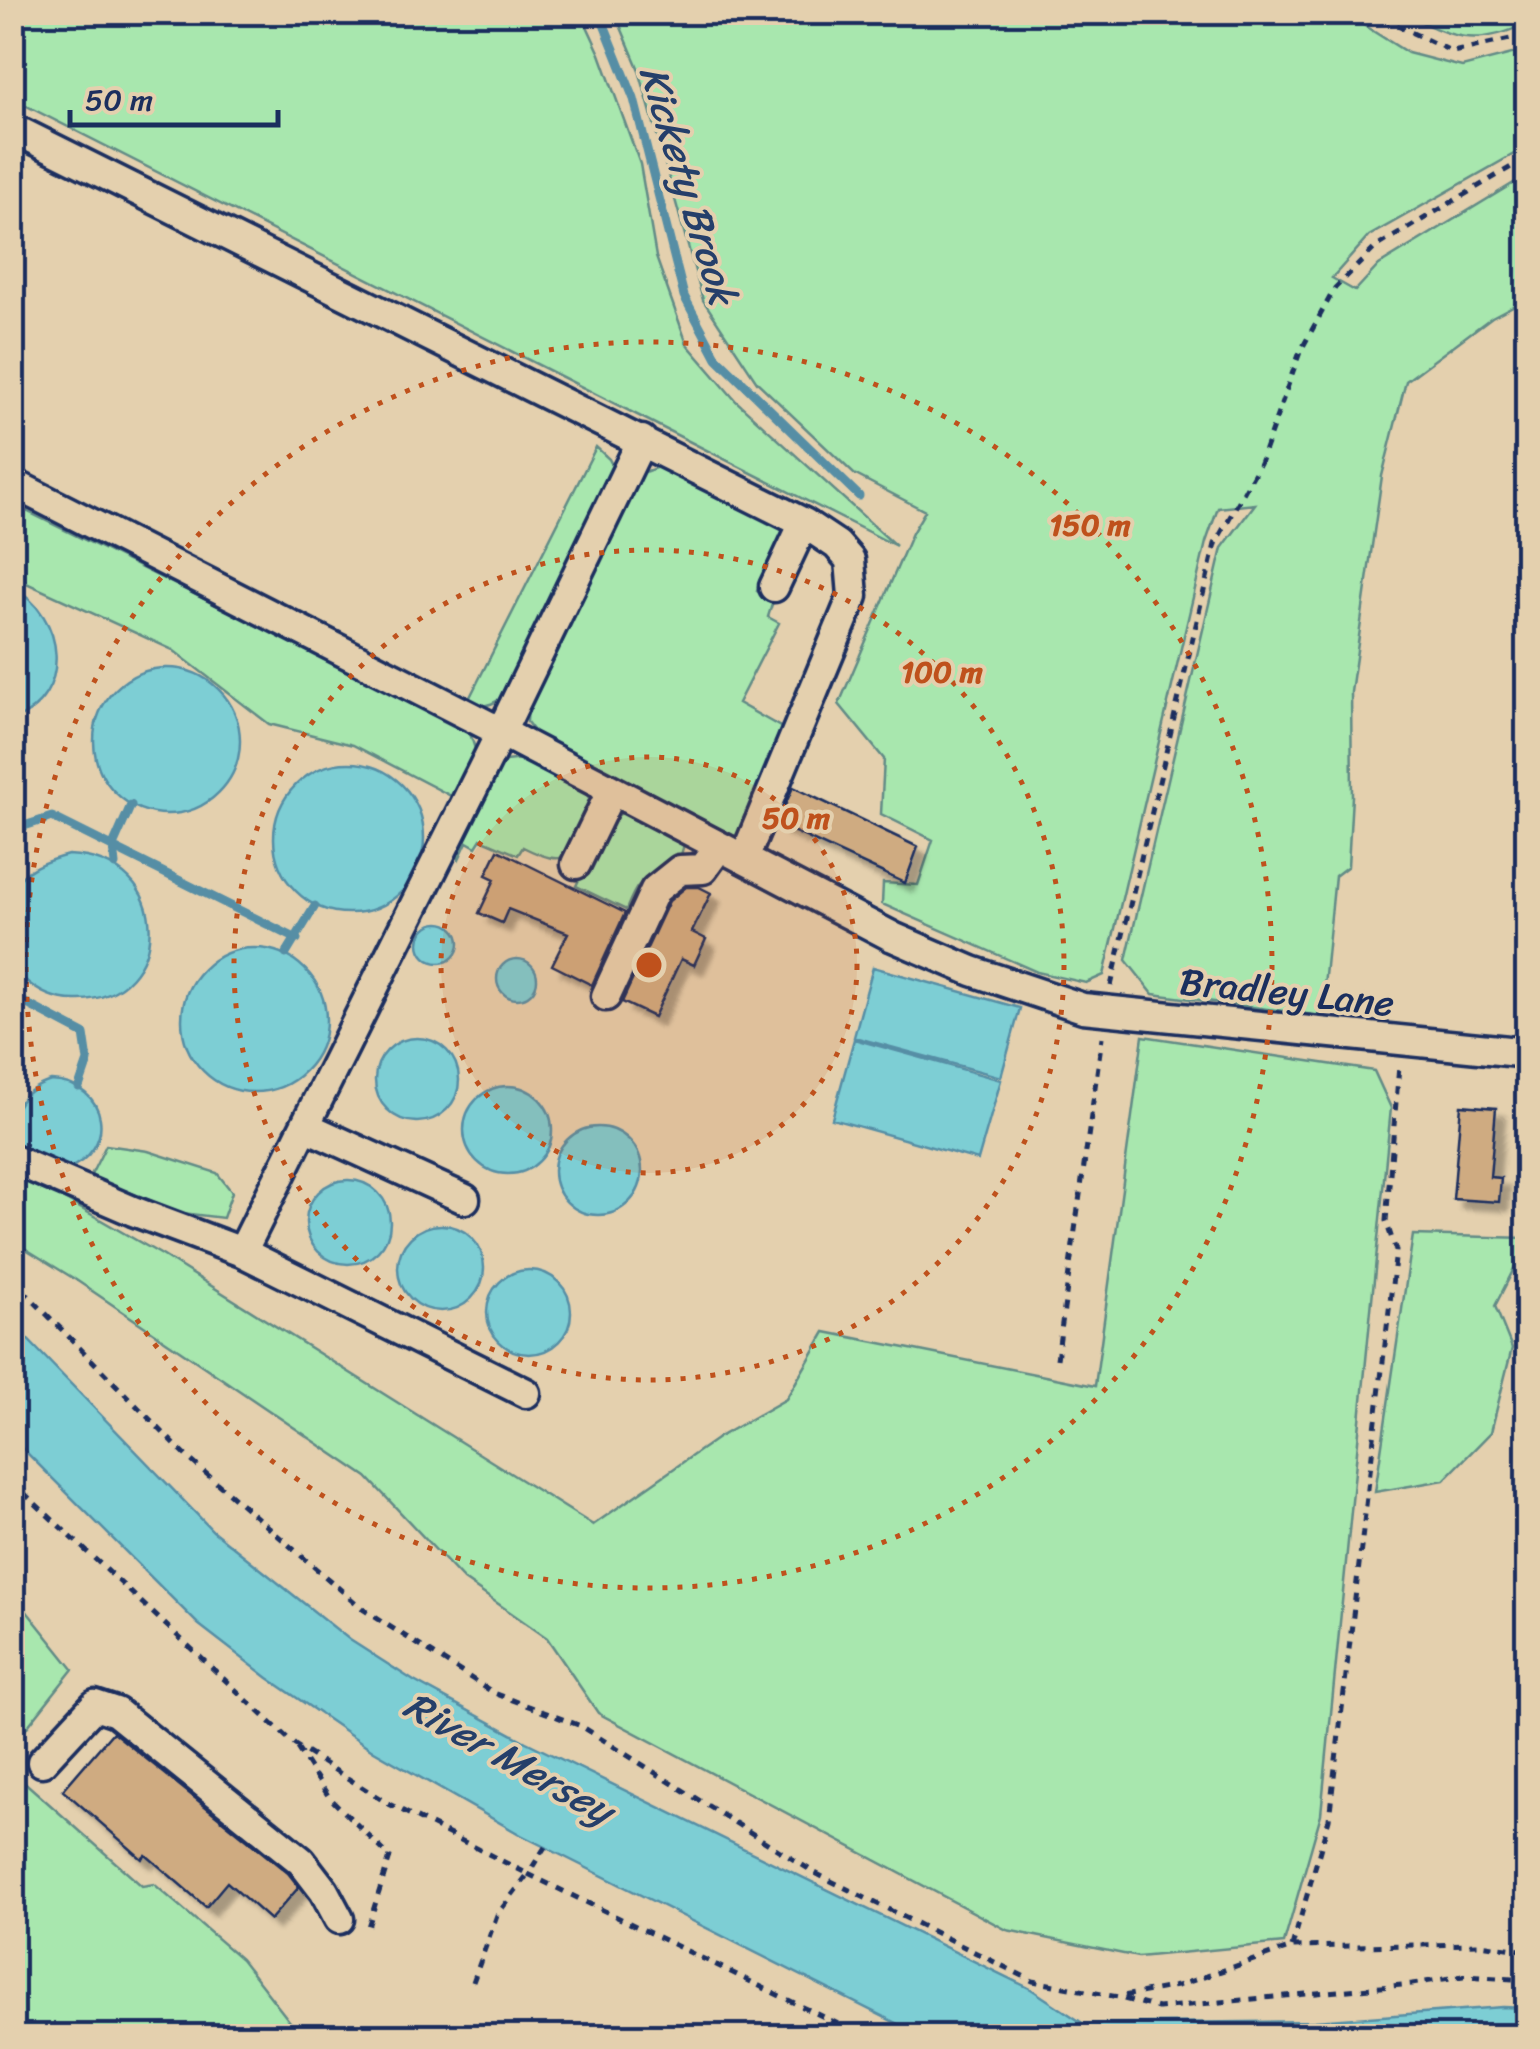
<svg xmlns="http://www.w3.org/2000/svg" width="1540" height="2049" viewBox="0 0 1540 2049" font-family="Sriracha,sans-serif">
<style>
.green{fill:#a8e7ae;stroke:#628b86;stroke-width:2.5}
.water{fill:#7dced4;stroke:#568ea5;stroke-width:2.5}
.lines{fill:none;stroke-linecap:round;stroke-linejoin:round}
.stream{stroke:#568ea5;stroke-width:9}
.building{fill:#cfab81;stroke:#1b2f5e;stroke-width:2.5;filter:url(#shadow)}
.minor-casing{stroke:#1b2f5e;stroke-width:35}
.path{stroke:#1b2f5e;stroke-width:5;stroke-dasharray:8 8;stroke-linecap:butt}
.minor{stroke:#e4d0ae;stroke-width:28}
.ring{fill:none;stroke:#bf511c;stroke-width:5;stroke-dasharray:5 10}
.labels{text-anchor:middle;stroke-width:8;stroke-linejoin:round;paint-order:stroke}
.street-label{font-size:38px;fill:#1b2f5e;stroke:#e4d0ae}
.water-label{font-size:40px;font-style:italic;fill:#253f6a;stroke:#e4d0ae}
.centre{fill:#bf511c;stroke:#e4d0ae;stroke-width:5}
.ring-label{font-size:30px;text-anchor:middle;font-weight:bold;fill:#bf511c;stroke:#e4d0ae;stroke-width:8;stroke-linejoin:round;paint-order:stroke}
</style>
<defs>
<filter id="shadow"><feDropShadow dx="9" dy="9" stdDeviation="2.5" flood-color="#0004"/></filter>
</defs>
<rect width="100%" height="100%" fill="#e4d0ae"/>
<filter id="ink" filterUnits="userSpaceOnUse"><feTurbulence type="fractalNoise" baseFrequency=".01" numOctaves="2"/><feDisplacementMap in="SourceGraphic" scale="20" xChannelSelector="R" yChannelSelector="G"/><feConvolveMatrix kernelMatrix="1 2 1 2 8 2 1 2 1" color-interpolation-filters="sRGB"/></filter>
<g filter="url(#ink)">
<path class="green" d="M12,13h569l19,41 40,110 16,93 31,87 49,57 160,145 -883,-447z
M1344,13l64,40 54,14 65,-17 1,96 -159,90 -37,42 23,13 24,-26 148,-90 1,123 -36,19 -86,64 -24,95 -31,216 1,104 -4,70 -13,10 -14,140 -168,-22 -27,-34 96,-412 33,-44 -37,4 -12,34 -102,433 -18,8 -49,-11 -155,-68 1,-21 35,2 15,-45 -52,-26 3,-55 -45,-55 73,-171 13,-22 -71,-37 -97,-92 -54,-82 -64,-230 -24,-57z
M1403,13h124v10c-52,26 -76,14 -124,-10z
M596,447l13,12 9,18 -106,212c-14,14 -26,20 -46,16z
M666,464l119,56 2,13 -30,58 16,10 -5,16 11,6 -41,80 53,30 -48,107 -202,-100 -14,-18 1,-20 111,-228z
M12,504l457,226 8,25 -22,43 -102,-53 -84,-21 -96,-74 -160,-73z
M523,759c28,11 60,17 70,48 -20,45 -18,66 -70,40l-5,8 -37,-16 -5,8 -9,-5 -8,17 -8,-12 40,-72 14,-14z
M629,811l55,30c-3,36 -29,26 -46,45 -5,6 -9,17 -12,24l-50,-24c12,-24 23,-70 53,-75z
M1143,1036l231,35 17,37 -70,706 -37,129 -146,14 -131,-27 -409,-217 -51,-75 -83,-58 -97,-103 -294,-199 -60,-37 -1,-72 150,86 431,270 126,-88 67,-38 39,-67 270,54z
M106,1145l42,6 69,22 15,19 -9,26 -41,-5 -92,-36z
M1413,1235l114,3v5l-32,63 17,42 -21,84 -47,48 -69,12z
M13,1594l60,75 -60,76h-1z
M12,1771l130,115 12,-2 87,75 60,77h-288z"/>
<path class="water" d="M12,588c54,26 62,109 1,132z
M94 741a73 73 0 1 1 146 0a73 73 0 1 1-146 0Z
M274 838a75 75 0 1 1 150 0a75 75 0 1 1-150 0Z
M68,855c111,4 103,144 11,145 -22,1 -39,-6 -55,-21 -5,-5 -10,-13 -12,-19 -1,-12 -3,-59 1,-69 7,-22 36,-31 55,-36z
M419 943a20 20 0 1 1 40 0a20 20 0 1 1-40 0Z
M182 1020a72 72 0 1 1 144 0a72 72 0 1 1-144 0Z
M497 979a20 20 0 1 1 40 0a20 20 0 1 1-40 0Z
M873,967l147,41 -19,69 -147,-40z
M375 1080a42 42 0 1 1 84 0a42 42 0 1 1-84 0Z
M854,1039l147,41 -23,80 -146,-41z
M51,1081c58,2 68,69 14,89l-49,-23c-10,-32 3,-56 35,-66z
M464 1130a44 44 0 1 1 88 0a44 44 0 1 1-88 0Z
M554 1171a44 44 0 1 1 88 0a44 44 0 1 1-88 0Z
M306 1222a42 42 0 1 1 84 0a42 42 0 1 1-84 0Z
M398 1268a43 43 0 1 1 86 0a43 43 0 1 1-86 0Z
M487 1312a42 42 0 1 1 84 0a42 42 0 1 1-84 0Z
M12,1323l201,208 137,109 64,41 112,61 505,247 53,35 231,-3 188,-14 24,1v28h-598l-23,-8 -385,-193 -147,-84 -106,-73 -70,-54 -185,-185z"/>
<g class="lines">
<path class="stream" d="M599,12l35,87 50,197 33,62 142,138
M12,843l12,-17 28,-9 245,122
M115,865l-2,-19 18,-41
M286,954l29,-48
M12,996l72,38 4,27 -9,26"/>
</g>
<path class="building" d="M793,787l125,60 -13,36 -128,-59z
M498,850l127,63 -33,72 -40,-20 16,-32 -60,-24 -6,14 -23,-10 16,-34 -9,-4z
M686,887h13l12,6 -19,39 14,7 -12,26 -13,-6 -27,58 -32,-15 47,-101z
M1461,1105l35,3 -6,69 11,1 -2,24 -46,-3z
M113,1732l175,141 11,14 -29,33 -43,-38 -21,25 -60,-52 -4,4 -79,-69z"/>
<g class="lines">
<defs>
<path id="minor" d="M12,128l792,395 33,22 13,15 3,36 -109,263
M12,483l489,249 392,205 79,34 111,37 445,45
M774,587l30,-64
M576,864l36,-74
M606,996l49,-106 25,-20 23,-1 16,-22
M307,1127l158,72
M12,1159l121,52 109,41 284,141
M242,1252l259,-520 141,-292
M42,1762l53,-57 21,7 185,149 23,30 15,28"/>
</defs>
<use href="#minor" class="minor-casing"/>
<path class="path" d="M1368,12l85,40 75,-17
M1111,986l104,-442 45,-81 40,-111 35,-64 41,-41 152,-90
M12,1279l175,178 177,153 130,83 87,33 234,147 218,108 85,16 59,-11 115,-39 188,-3 48,7
M1057,1359l45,-322
M12,1482l283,263 92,58 141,71 -31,41 -24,67
M297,1748l32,49 61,60 -22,70
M545,1847l-17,27 335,162
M1292,1947l37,-128 67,-568 -10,-30 13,-155
M1124,1999l34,9 254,-24 51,-8 65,4"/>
<use href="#minor" class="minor"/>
</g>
</g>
<circle cx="649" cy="965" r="208" fill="#bf511c" fill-opacity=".12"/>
<g class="ring">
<circle cx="649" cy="965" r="208"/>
<circle cx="649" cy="965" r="415"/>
<circle cx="649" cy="965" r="623"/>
</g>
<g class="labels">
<g class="street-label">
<text transform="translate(1287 992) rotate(6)" y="13">Bradley Lane</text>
</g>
<g class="water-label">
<text transform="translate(689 185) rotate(73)" y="14">Kickety Brook</text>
<text transform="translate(509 1757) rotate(29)" y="14">River Mersey</text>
</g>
</g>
<circle cx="649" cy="965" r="15" class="centre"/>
<g class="ring-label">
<text x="1090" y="535">150 m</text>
<text x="942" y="682">100 m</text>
<text x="796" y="828">50 m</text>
</g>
<rect width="1540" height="2049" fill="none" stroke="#e4d0ae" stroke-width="50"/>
<rect x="25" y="25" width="1490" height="1999" fill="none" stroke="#1b2f5e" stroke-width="4" filter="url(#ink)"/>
<path d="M70 110v15h208v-15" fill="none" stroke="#1b2f5e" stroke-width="5"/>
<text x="85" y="110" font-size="30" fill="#1b2f5e" stroke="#e4d0ae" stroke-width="8" paint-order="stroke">50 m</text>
</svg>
